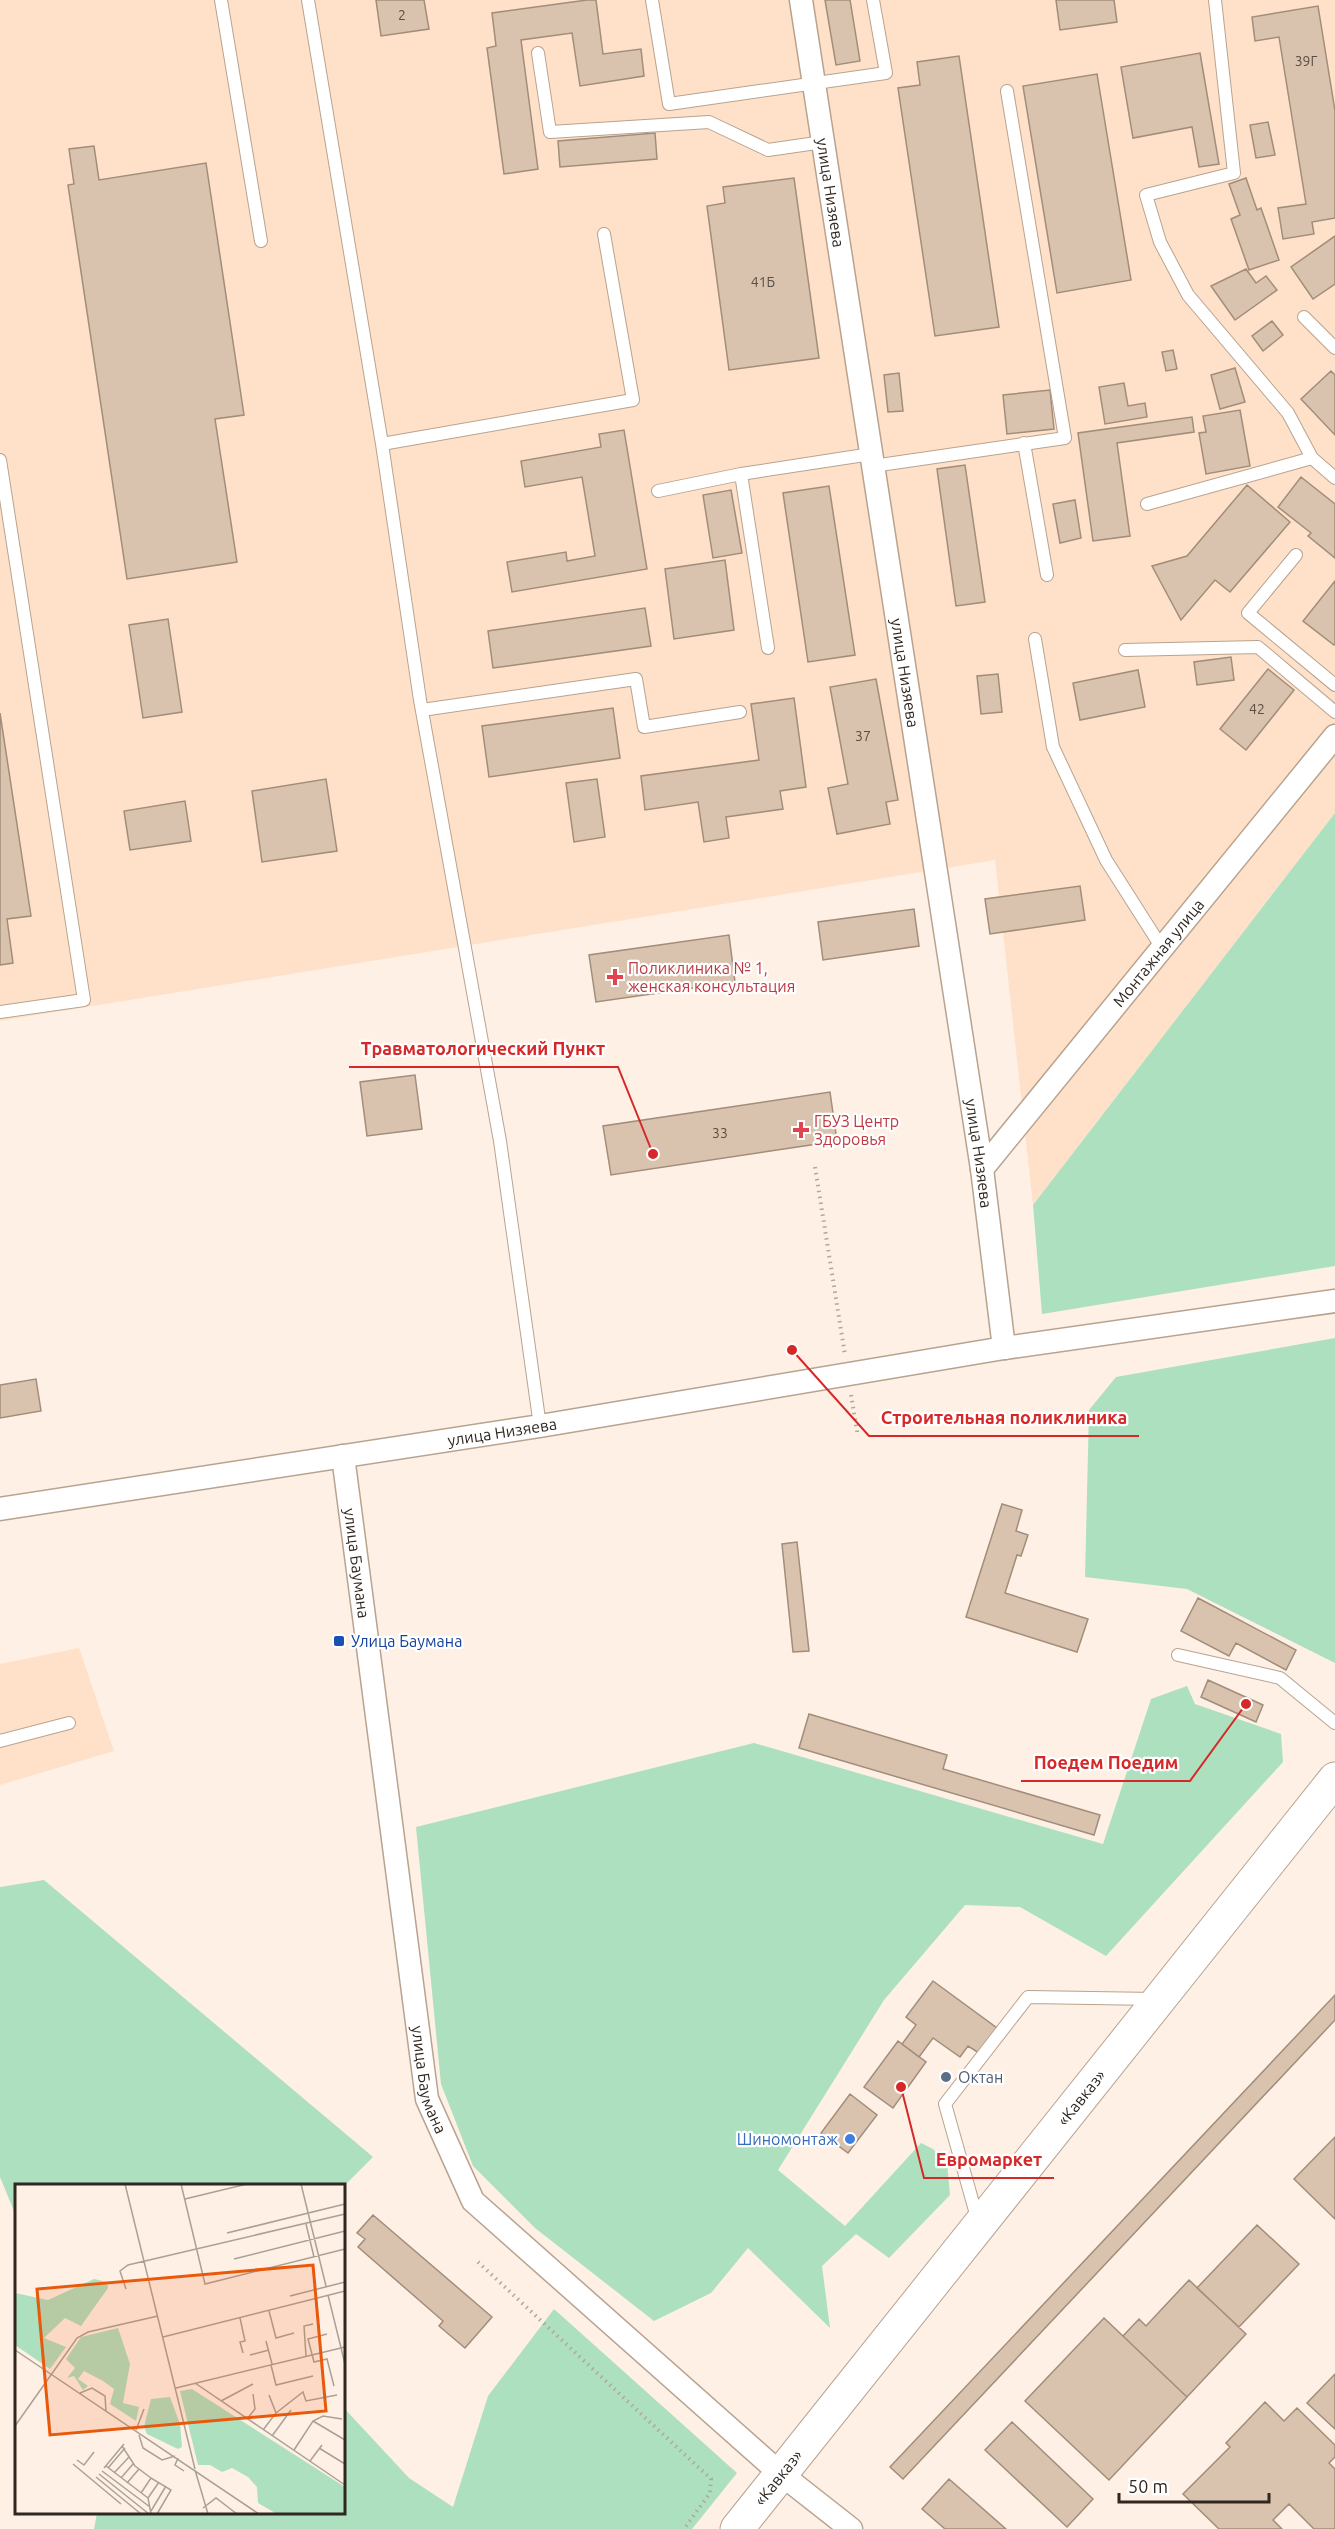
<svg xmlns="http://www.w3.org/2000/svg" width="1335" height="2529" viewBox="0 0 1335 2529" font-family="Ubuntu,sans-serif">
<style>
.built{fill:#fee1c8}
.green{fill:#ade0bf}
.building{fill:#d9c3af;stroke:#a18d7a;stroke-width:1.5}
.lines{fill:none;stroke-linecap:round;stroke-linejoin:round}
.lane-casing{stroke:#b8a390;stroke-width:14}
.street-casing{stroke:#b8a390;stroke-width:25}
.highway-casing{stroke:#b8a390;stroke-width:35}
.path{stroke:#b3a79d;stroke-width:4;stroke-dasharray:1.5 4.5;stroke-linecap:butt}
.lane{stroke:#fff;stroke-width:12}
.street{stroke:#fff;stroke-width:22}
.highway{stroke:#fff;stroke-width:33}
.health-dot{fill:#e0444e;stroke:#fff;stroke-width:2}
.transit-dot{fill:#1a4fb4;stroke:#fff;stroke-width:2}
.service-dot{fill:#5c6f8a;stroke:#fff;stroke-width:2}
.shop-dot{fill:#3f7fe0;stroke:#fff;stroke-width:2}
.labels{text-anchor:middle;stroke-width:4.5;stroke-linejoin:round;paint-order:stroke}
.number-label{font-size:14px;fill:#5a4e44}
.street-label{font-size:16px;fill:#2f2720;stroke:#fff}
.health-label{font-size:16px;fill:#be3a42;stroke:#fff;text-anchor:start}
.transit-label{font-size:16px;fill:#164399;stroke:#fff;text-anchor:start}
.service-label{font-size:16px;fill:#4e5e75;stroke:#fff;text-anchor:start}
.shop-label{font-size:16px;fill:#366cbe;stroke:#fff;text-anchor:end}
.inset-road{fill:none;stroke:#aba096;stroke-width:1.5}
.view{fill:#e8590c;fill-opacity:0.15;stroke:#e8590c;stroke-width:3}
.inset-edge{fill:none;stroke:#2f2720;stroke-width:3}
.leader{fill:none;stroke:#d62828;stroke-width:2}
.callout-dot{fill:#d62828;stroke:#fff;stroke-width:2}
.callout-label{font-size:18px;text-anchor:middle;font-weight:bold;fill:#d62828;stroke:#fff;stroke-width:4.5;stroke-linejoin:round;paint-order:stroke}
</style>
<rect width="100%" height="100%" fill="#fef0e4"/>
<path class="built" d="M0,0h1335v813l-302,392 -38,-345 -995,161z
M79,1648l35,103 -114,34v-121z"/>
<path class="green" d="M1335,813v453l-293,48 -9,-109z
M1335,1338v325l-148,-74 -102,-12 4,-167 27,-33z
M1187,1686l8,18 86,30 2,28 -177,194 -86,-49 -55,-2 -81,95 -106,170 67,56 76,-83 12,6 14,14 3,32 -61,63 -33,-24 -34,32 8,62 -82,-80 -37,45 -57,28 -119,-93 -62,-62 -32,-82 -25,-257 338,-84 349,101 48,-145z
M44,1880l329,277 -29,29h-328v30l-16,-39v-290z
M554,2309l183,164 -45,56h-598l3,-16 247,-1v-104l65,70 44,29 35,-111z"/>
<path class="building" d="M376,0h48l5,29 -48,7z
M587,0h9l7,54 38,-5 3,27 -64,10 -8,-53 -51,7 17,129 -34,5 -17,-126 9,-2 -4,-33z
M825,0h25l10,61 -24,4z
M1056,0h58l3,22 -57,8z
M1318,6l17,105v107l-23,4 2,12 -31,5 -5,-31 28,-4 -27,-167 -24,4 -3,-24z
M1200,53l19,111 -20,3 -7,-40 -59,11 -12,-71z
M959,56l40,271 -64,9 -37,-248 22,-3 -3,-23z
M1097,74l34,206 -74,13 -34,-207z
M1268,122l7,33 -19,3 -6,-33z
M655,133l2,26 -97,8 -2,-26z
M94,146l5,34 107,-17 38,252 -29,4 22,143 -110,17 -59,-394 6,-1 -5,-35z
M794,178l25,180 -90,12 -22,-164 18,-3 -2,-16z
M1246,178l11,32 4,-2 18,52 -30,10 -18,-51 9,-4 -11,-31z
M1335,236v48l-22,15 -22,-32z
M1246,269l10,14 10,-7 11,14 -42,30 -24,-34z
M1272,321l11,14 -20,16 -11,-15z
M1173,350l4,19 -11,2 -4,-19z
M1235,368l10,34 -25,7 -9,-34z
M1331,371l4,4v60l-34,-36z
M899,373l4,38 -15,1 -4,-37z
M1124,383l4,23 17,-3 2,14 -42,7 -6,-37z
M1050,390l4,39 -47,5 -4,-39z
M1240,410l10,56 -44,8 -7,-41 7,-1 -3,-16z
M1192,417l2,15 -77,11 13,93 -37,5 -15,-108z
M624,430l23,139 -135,23 -5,-30 59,-10 1,9 28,-5 -13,-79 -57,10 -4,-26 80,-14 -2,-13z
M965,465l20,137 -29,4 -19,-137z
M1301,477l34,27v54l-27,-22 3,-3 -33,-26z
M1247,485l43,37 -60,70 -15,-12 -34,40 -29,-54 35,-10z
M829,486l26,169 -47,7 -25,-169z
M731,490l11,63 -29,5 -10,-63z
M1075,500l6,38 -21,5 -7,-39z
M725,560l9,70 -60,9 -9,-70z
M1335,581v63l-1,1 -31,-24z
M645,608l6,38 -158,22 -5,-37z
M168,619l14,93 -39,6 -14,-93z
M1231,657l3,23 -37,5 -3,-23z
M1268,669l26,21 -48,60 -26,-21z
M1138,670l7,37 -65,13 -7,-37z
M998,674l4,38 -21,2 -4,-38z
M876,679l22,121 -12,2 4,22 -53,10 -9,-46 20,-4 -18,-97z
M794,698l12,89 -26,4 3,18 -57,8 3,21 -25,4 -6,-40 -53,8 -4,-34 118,-16 -8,-56z
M613,708l7,50 -131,19 -7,-51z
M0,713l31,203 -24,3 6,44 -13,2z
M326,779l11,72 -75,11 -10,-71z
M597,779l8,58 -31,5 -8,-59z
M185,801l6,40 -61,9 -6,-39z
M1080,886l5,34 -95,14 -5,-35z
M914,909l5,37 -96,14 -5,-38z
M729,935l6,47 -139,20 -7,-47z
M415,1075l7,54 -55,7 -7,-54z
M830,1092l7,49 -226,34 -8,-49z
M36,1379l5,32 -41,7v-33z
M1002,1504l20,6 -6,21 12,4 -7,21 -4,-1 -12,38 83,26 -11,33 -111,-35z
M797,1542l12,109 -16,1 -11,-108z
M1198,1598l98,52 -10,20 -50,-27 -7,13 -48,-25z
M1208,1680l55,25 -7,17 -55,-25z
M809,1714l138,41 -4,14 157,46 -6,20 -295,-87z
M933,1981l64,47 -18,25 -11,-7 -8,11 -27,-19 -14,19 -17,-13 14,-19 -10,-8z
M1335,1995v25l-432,459 -13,-12z
M898,2041l28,21 -33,46 -29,-21z
M850,2094l27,21 -29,38 -27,-20z
M1335,2137v82l-41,-40z
M373,2215l119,102 -27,31 -26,-22 4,-5 -85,-74 7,-8 -8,-6z
M1257,2225l42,39 -60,63 -42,-39z
M1189,2280l57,54 -59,63 -64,-61 16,-17 7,7z
M1104,2318l83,79 -78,83 -84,-79z
M1335,2374v55l-28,-26z
M1265,2402l19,19 13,-13 38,37v12l-6,6 6,6v60h-21l-25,-25 -16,16 9,9h-63l-36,-35 47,-47 -4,-4z
M1012,2422l81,77 -26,28 -82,-77z
M949,2479l57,50h-61l-23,-20z"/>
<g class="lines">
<defs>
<path id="lane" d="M221,0l40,241
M308,0l74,444 38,256 80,441 40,285
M652,0l17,104 217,-31 -13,-73
M1215,0l19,173 -88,22 14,47 28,53 100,118 24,45
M538,53l12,79 159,-10 59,28 55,-8
M1304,317l31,31
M1024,443l23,132
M382,444l251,-44 -29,-166
M0,460l84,540 -84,12
M873,466l192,-28 -58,-347
M741,474l27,174
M658,491l83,-17 130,-20
M1147,504l165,-46 23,20
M1296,555l-48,58 87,72
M1035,639l18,108 53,113 56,88
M1125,650l133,-3 77,65
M422,710l214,-31 8,48 96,-15
M1178,1655l102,23 55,45
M0,1741l69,-18
M978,2221l-33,-117 83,-107 127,2"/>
<g id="street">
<path id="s1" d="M801,0l181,1169 22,179"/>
<path id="s2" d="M982,1169l353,-433"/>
<path id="s3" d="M343,1456l84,643 46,102 308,273 70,55"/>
<path id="s4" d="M0,1509l540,-83 464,-78 331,-47"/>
</g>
<g id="highway">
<path id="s5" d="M737,2529l598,-750"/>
</g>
</defs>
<use href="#lane" class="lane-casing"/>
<use href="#street" class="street-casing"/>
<use href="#highway" class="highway-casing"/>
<path class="path" d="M815,1167l30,188
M851,1395l7,41
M478,2262l233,217 -1,14 -26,36"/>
<use href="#lane" class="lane"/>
<use href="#street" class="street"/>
<use href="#highway" class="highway"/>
</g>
<g class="health-dot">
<path d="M612 968h6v6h6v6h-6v6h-6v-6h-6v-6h6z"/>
<path d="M798 1121h6v6h6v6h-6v6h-6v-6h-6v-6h6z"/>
</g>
<rect class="transit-dot" x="333" y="1635" width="12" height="12" rx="3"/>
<circle class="service-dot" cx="946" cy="2077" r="6"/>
<circle class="shop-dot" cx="850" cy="2139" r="6"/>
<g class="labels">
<g class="number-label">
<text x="402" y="20">2</text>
<text x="1306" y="66">39Г</text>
<text x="763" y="287">41Б</text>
<text x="1257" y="714">42</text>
<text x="863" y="741">37</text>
<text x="720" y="1138">33</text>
</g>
<g class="street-label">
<text dy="6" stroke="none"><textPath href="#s1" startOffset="195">улица Низяева</textPath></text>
<text dy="6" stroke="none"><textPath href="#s1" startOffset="681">улица Низяева</textPath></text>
<text dy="6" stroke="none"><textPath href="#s2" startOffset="279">Монтажная улица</textPath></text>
<text dy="6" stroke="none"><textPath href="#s1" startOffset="1167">улица Низяева</textPath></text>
<text dy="6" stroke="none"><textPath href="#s4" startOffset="508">улица Низяева</textPath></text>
<text dy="6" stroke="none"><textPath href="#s3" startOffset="108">улица Баумана</textPath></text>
<text dy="6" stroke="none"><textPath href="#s3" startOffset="630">улица Баумана</textPath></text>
<text dy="6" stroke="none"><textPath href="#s5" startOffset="552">«Кавказ»</textPath></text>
<text dy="6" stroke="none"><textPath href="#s5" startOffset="66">«Кавказ»</textPath></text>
</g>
<g class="health-label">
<text x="628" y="974">Поликлиника № 1,<tspan x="628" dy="18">женская консультация</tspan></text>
<text x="814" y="1127">ГБУЗ Центр<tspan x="814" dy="18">Здоровья</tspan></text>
</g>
<g class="transit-label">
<text x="351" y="1647">Улица Баумана</text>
</g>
<g class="service-label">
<text x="958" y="2083">Октан</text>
</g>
<g class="shop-label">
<text x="838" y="2145">Шиномонтаж</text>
</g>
</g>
<g transform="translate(15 2184)">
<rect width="330" height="330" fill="#fef0e4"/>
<path d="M79,95l13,3 1,6 -27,38 -16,-8 -21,20 22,9 -16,22 -35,-24v-52l33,7zM103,144l12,36 -7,39 16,4 -3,14 -26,-17 4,-15 -11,-8 -19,-10 -6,8 10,7 -5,4 -9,-14 -7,2 8,-10 -9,-9 15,-22zM177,205l153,98v27h-68l-19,-11 -1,-16 -9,-10 -16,-9 -10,4 -12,-7h-12l-18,-74zM155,213l10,27 2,23 -4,2 -31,-15 -3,-7 7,-28z" fill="#ade0bf"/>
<path class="inset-road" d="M110,0l70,285M166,0l24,100 140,-35M286,0l25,102M170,15l62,-15M291,40l8,33M212,49l118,-29M219,75l111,-28M111,105l-6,-18 8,-6 217,-51M313,111l17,69M275,112l55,-14M254,127l7,27 18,-5M225,134l5,23 -5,1 3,11M312,150l-19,5 6,23 13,-3 7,27M148,153l182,-46M251,157l6,23M0,166l244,164M235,171l19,-5M291,172l-2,-30 9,-2M256,181l5,20 37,-9M180,199l150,102M161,204l169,-41M65,209l12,-5 13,8 1,15M206,217l32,-17M261,229l27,-21 3,9 31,-6M232,235l8,-10 -2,-15M298,237l32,19M0,242l62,-88 11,-6 70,-16M121,246l8,-21M248,246l13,-17 -7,-18M124,251l4,13 19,12 13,-4M257,252l19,-26M107,262l13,20 16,12M304,264l26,16M279,266l19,-29 10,-5 19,3M163,274l-3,7 9,6M62,276l7,5 10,-13M295,277l12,-16M58,280l48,40M91,282l42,32M89,284l20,-24M93,284l17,-20M180,286l13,44M87,287l48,36M99,289l15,-16M84,290l50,40M81,293l45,37M106,294l12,-14M112,299l12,-14M126,309l10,-15 20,12 -14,24M188,324l13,-10 21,16M136,327l15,-25M136,330l-3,-16 11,-16"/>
<path class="view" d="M298,81l13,146 -276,24 -13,-146z"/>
<rect width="330" height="330" class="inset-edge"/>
</g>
<path class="leader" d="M653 1154L618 1067H349M792 1350L869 1436H1139M1246 1704L1190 1781H1021M901 2087L924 2178H1054"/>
<g class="callout-dot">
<circle cx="653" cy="1154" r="6"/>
<circle cx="792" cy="1350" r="6"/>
<circle cx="1246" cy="1704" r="6"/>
<circle cx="901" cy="2087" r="6"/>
</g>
<g class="callout-label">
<text x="483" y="1055">Травматологический Пункт</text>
<text x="1004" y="1424">Строительная поликлиника</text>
<text x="1106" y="1769">Поедем Поедим</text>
<text x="989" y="2166">Евромаркет</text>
</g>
<path d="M1119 2493v9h150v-9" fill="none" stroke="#2f2720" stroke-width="3"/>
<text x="1128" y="2493" font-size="18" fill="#2f2720" stroke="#ffffff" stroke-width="4.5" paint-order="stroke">50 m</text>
</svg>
